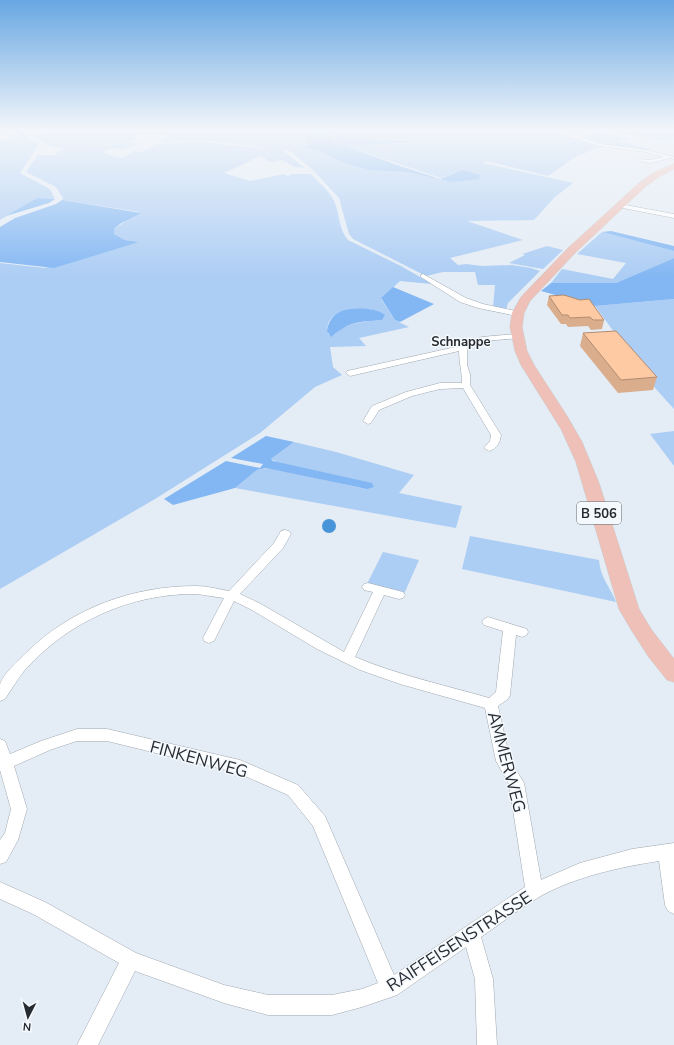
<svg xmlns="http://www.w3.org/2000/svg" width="674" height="1045" viewBox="0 0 674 1045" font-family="'Nunito Sans',sans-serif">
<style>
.green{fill:#accdf4;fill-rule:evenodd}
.forest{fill:#83b7f3}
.water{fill:#4894d9}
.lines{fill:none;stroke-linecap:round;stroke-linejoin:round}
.stream{stroke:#4894d9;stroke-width:1.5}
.minor-casing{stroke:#a0a8b0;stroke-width:1}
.primary-casing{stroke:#cbcccd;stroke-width:1}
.minor{fill:#fff;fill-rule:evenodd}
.primary{fill:#eec0b7;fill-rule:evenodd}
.wall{fill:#daae8d}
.building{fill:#fecaa4;stroke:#b28d73}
.labels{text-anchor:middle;stroke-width:3;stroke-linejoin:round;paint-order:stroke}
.far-neighbourhood-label{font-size:13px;font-weight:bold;fill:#272a2e;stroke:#f4f9fe}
.shield{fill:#f4f9fe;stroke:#64686c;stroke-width:1}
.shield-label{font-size:13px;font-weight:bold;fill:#272a2e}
.near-street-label{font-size:17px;fill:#272a2e;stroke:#f4f9fe}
</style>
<rect width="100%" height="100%" fill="#e4ecf5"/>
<path class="green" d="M55,131h263l3,1 -16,16 14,3 24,12 25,7 39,2 45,10 11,-12 -22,8 -95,-32 71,-3 -3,-2h-36l-14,-4 -26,-3 -8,-3h223l42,14 8,1 -28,11 -27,19 -61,-15 -4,2 90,20 -18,14 -21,23 -67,1 56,19 -73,18 8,7 8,-1 16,2 30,-1 19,3 9,3 -32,32 -2,7 -13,-2 2,-23h-17l-3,-13h-32l-17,4 -73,-37 -4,-5 -10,-36 -26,-28 -23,-19 -76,-10 -55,1 10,-6 -26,-3 -6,3 -4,6c-16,0 -71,9 -82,4 -6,-2 -11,-7 -16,-10z
M580,131h94v7l-6,3 -51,-8 -3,-2h-17l30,7 -6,4 29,7 -4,2 -41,-6 -26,-7 10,-4z
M23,133l16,11 -19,29 30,16 5,10 -18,-1 -37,22v-79z
M202,142l80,8 23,18 -10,-1 -13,-7 -12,2 -9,-6 -37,17 26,8 34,-7 4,2 4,-2h19c7,8 19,17 23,27 6,13 4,27 14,39l53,26 31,18 -32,-3 -19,18 14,21 14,7 -50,11 7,8 -36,1 3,20 9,8 -27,12 -55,46 -105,66 -155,90v-326l45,5 93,-26 -13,-2 -11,-6v-5l26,-17 -78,-12 1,-2 -7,-11 -30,-15 12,-17h17l8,-7h4l18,-1 40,-4h14l-16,7 -9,-2 -11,4 11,5 8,1 12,-7 8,1 15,-8zM355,309h16l11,11c-23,2 -33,3 -53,15 -7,-18 13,-25 26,-26z
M602,232l72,19v7l-58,25h-65l11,-14 51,10 13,-16 -49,-9z
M547,246l16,4 -20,19 -34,-6 16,-8 -3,-1z
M674,299v110l-55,-61 6,-1 -30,-41z
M674,431v35l-24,-32z
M294,442l42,10 78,23 -15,18 63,13 -6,22 -221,-40 22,-18 12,-2 97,21 -87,-26 -8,-4z
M470,536l129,24c1,17 11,27 17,42l-154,-33z
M383,552l36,8 -15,34 -37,-10z"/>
<path class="forest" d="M318,131h4l10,5 1,4 11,6 -9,-6 -1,-4 -10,-5h6l8,3 26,3 14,4h36l5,1 -73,4 54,20 40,13 23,-9 17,5 -1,4 -27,3 -45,-10 -39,-2 -25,-7 -24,-12 -15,-3 4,-3 -3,-10 16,-3z
M37,198l18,1 -6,4 -43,13z
M62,200l79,13 -21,11 -6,5v5l11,6 14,2 -85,26 -54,-6v-35l15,-9 41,-14z
M611,231l63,15v5l-72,-19z
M674,258v41l-79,7 -54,-15 10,-8h65z
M393,287l41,17 -34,18 -5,-2 -14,-22z
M350,309c12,-1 25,-1 35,6l-3,5c-22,2 -33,1 -51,17l-4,-6c2,-14 10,-20 23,-22z
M266,436l28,6 -23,17 2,2 99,22 2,4 -7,2 -101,-21 -9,2 -22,18 -62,17 -9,-6 62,-38 34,7 3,-4 -32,-6z"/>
<path class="water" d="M322 526a7 7 0 1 1 14 0a7 7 0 1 1-14 0Z"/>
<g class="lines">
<path class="stream" d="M17,131l6,2"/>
<defs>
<path id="minor" d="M555,131h5l41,13 45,6 28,7v2l-4,-1 -20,5 -11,-2 -2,-2 13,1 14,-3 -18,-5 -46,-6z
M620,204l54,10v4l-56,-11v-2z
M423,274l43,24 17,6 37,8 1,2 -4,2 -39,-8 -18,-6 -39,-25v-2z
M517,334h3v4l-36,3 -17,8v16l3,9v11l31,50c-1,7 -4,14 -12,16l-5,-3 6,-7 1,-6 -28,-47 -23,1 -28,7 -33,14 -8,13 -3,1 -5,-3 9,-15 34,-14 34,-9h22c0,-11 -3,-21 -3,-32l-109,25 -4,-3 1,-2 113,-25 22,-9z
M285,530l4,1 2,3 -8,14 -43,46 21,10 83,48 29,-60 -9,-2 -2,-3 2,-3 4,-1 35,9 2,3 -2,3 -4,1 -15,-4 -29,62c43,18 89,28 134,41l7,-6 7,-61 -19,-6 -2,-3 2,-3 4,-2 39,12 1,3 -1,3 -5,2 -6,-2 -6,60 -2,4 -10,7 12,54 14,23 17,97 39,-17 52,-14 42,-6v71l-6,-3 -3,-6 -6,-44c-39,6 -85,16 -120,36 -20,12 -39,27 -58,40l12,42 4,66h-20l-2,-66 -9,-32 -69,48 -35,12 -30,8h-64l-44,-12 -89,-32 -37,74h-21l42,-82 -86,-49 -33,-15v-17l45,20 91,51 88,32 44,10h64l30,-6 16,-6 -65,-157 -25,-31 -50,-22 -131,-32h-30l-27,9 -36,16 13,43 -9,31 -12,22 -6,2v-24l5,-7 6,-24 -11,-39v-31l5,2 5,13 31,-13 36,-12h30l133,31 58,25 27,31 69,159 131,-88 -16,-103 -13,-23 -11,-53 -85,-24 -40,-14 -43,-21 -65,-39 -18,-9 -20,40 -5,2 -5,-2 -1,-3 21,-40c-9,-1 -19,-3 -27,-4 -66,-1 -130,28 -173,77 -7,9 -13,19 -19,28l-5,2c0,-5 0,-11 0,-16 2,-10 19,-25 27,-33 45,-44 106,-66 169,-66 11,0 22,3 33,5l45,-48 7,-12z"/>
<path id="primary" d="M674,164v5l-15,8 -14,10 -70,66 -45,48 -6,12 -2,14 5,24 7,14 33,51 15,26 17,41 40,126 12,20 23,30v23l-7,-2 -19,-24 -16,-25 -13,-22 -43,-147 -15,-33 -40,-64 -6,-14 -5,-24 2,-14 9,-16 46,-48 72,-66 14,-10z"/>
</defs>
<use href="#minor" class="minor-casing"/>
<use href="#primary" class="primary-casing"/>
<use href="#minor" class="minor"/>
<use href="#primary" class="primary"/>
</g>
<path class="wall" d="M549,296l55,24 -2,9 -11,1 -3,-4 -20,1 -2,-3h-5l-14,-19z
M583,333l74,44 -4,13 -35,3 -38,-47z"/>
<path class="building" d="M564,295l16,5 9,-1 15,21h-11l-3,-3 -20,1 -2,-3h-6l-13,-19z
M616,331l41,46 -36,3 -38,-47z"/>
<linearGradient id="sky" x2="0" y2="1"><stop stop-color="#68a7e2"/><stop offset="0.47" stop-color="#f3f6fa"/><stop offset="1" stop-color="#f3f6fa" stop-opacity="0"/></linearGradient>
<rect width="674" height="277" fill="url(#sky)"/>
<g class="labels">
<g class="far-neighbourhood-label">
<text x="461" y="346">Schnappe</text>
</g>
<rect class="shield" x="577" y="502" width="44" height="22" rx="3"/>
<g class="shield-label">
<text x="599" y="518">B 506</text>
</g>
<g class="near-street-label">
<text transform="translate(199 759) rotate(15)" y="6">FINKENWEG</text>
<text transform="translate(507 762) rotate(75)" y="6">AMMERWEG</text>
<text transform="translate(459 941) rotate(-33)" y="6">RAIFFEISENSTRASSE</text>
</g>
</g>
<g transform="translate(28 1017) rotate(186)" stroke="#f4f9fe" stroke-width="3" paint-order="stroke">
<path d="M0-3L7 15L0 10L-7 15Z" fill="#272a2e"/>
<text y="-6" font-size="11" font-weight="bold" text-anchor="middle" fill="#272a2e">N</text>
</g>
</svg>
